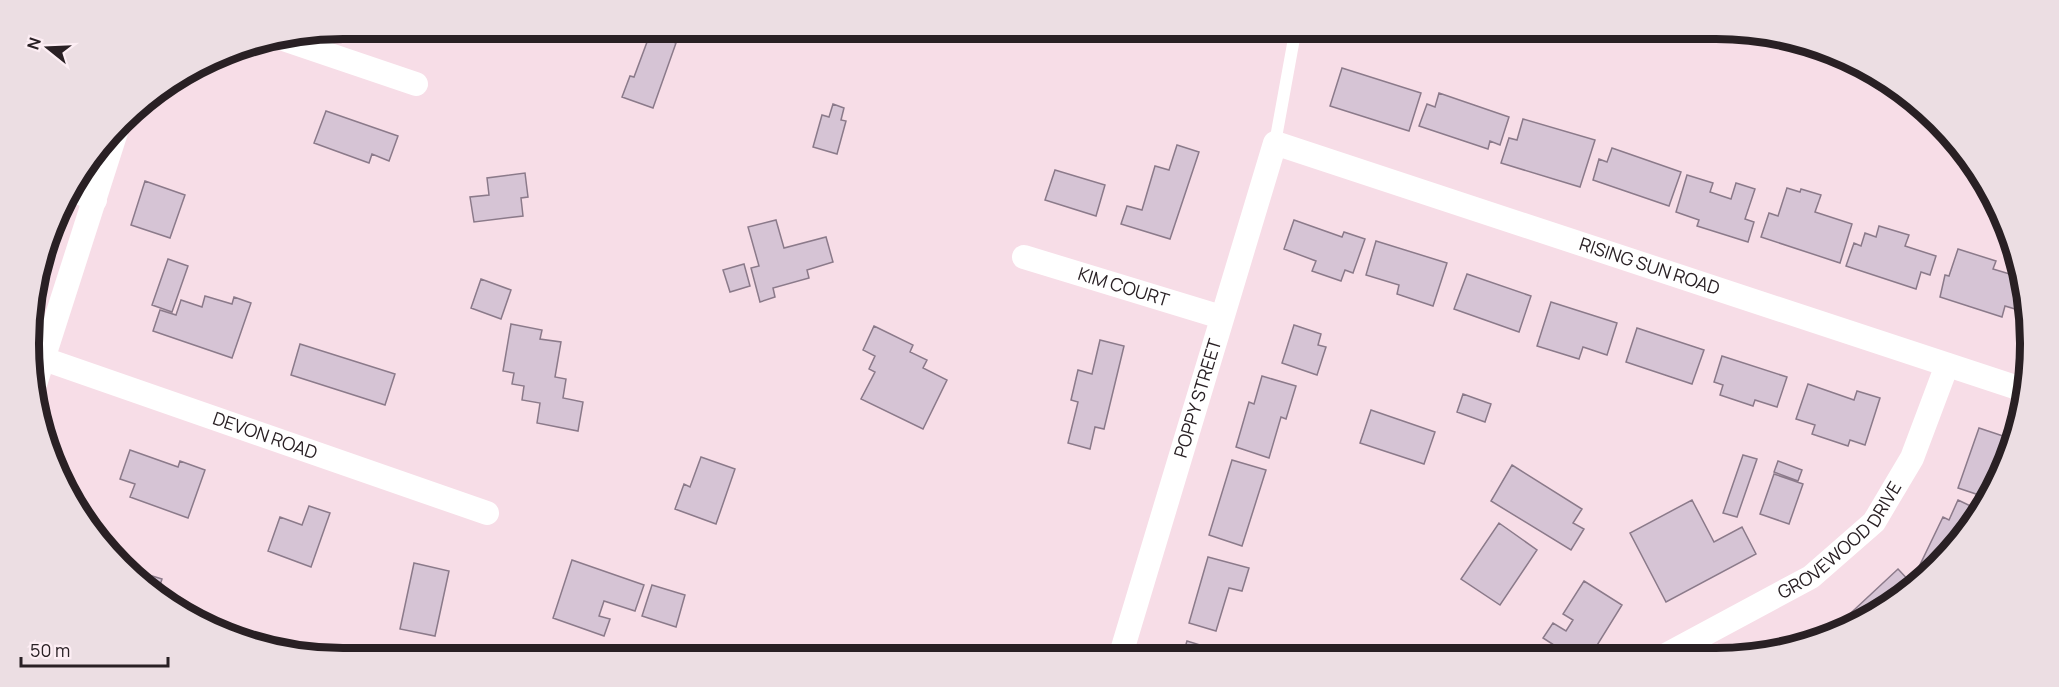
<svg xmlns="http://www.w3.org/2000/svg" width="2059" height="687" viewBox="0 0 2059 687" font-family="Manrope,sans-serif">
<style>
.building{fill:#d6c4d5;stroke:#8b7a8a;stroke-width:1.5}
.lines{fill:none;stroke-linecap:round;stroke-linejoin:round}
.service{stroke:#fff;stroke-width:12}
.minor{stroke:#fff;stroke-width:24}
.labels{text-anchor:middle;stroke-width:5;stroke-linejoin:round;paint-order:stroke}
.street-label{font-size:18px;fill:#292024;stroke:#fdeef4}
.rim{fill:none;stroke:#292024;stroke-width:8}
</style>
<rect width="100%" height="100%" fill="#f7dde7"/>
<path class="building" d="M1147,32h27l-4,9z
M650,34l26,9 -23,65 -31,-11 8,-21 4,1z
M1342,68l79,25 -12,38 -79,-25z
M1439,93l70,24 -9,28 -10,-4 -2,8 -69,-23 8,-22 8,3z
M833,104l11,4 -3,12 5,1 -9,33 -24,-7 9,-32 7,2z
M326,111l72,25 -9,25 -17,-7 -3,9 -55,-20z
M1523,119l72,21 -15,47 -79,-24 8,-25 8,2z
M1177,145l22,7 -29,87 -49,-15 6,-18 15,4 13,-44 14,4z
M1612,148l69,24 -12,34 -76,-26 6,-21 8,3z
M1055,170l50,15 -9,31 -51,-16z
M525,173l3,24 -7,1 2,18 -49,6 -4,-25 19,-2 -2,-17z
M1687,175l26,8 -3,9 21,7 5,-16 19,6 -10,30 9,3 -6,20 -51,-16 2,-6 -23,-8z
M145,181l40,14 -15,43 -39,-13z
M1787,188l13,4 1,-3 20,6 -6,17 37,12 -12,39 -79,-26 8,-24 9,3z
M776,220l8,28 42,-11 7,25 -26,8 2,8 -36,10 2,9 -15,5 -9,-34 8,-2 -11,-39z
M1294,220l48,17 2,-5 21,7 -12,34 -8,-3 -4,11 -29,-10 4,-10 -32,-12z
M1879,226l30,9 -4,11 31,10 -6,19 -9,-3 -5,17 -70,-23 8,-23 7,3 4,-13 11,4z
M1376,241l71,22 -14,43 -36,-12 2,-9 -33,-10z
M1958,249l38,12 -3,8 30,9 -8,31 -10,-3 -3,11 -62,-20 5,-22 4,1z
M168,259l20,7 -16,46 -20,-7z
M744,264l6,22 -20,6 -7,-22z
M1467,274l64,22 -12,36 -65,-23z
M481,279l30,11 -10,29 -30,-11z
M205,296l27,8 2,-7 17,6 -19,55 -79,-27 7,-21 16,5 5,-15 21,7z
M1551,302l66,21 -10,32 -24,-8 -4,12 -42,-13z
M511,324l31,6 -2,9 21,3 -6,35 11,2 -3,19 20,4 -5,29 -41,-8 3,-20 -18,-3 2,-14 -12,-2 2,-11 -11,-2z
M1294,325l27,9 -3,11 8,2 -9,28 -35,-12z
M874,326l39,19 -3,7 17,8 -4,8 24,12 -24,49 -62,-30 14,-27 -6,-3 6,-13 -12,-6z
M1637,328l67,22 -12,34 -66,-22z
M1100,340l24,6 -20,83 -9,-2 -5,22 -22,-6 10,-41 -7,-2 7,-30 14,4z
M300,344l95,30 -10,31 -94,-30z
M1722,356l65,21 -10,30 -22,-7 -2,6 -33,-11 3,-10 -9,-3z
M1262,376l34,10 -10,33 -5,-2 -12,41 -33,-11 13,-45 5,2z
M1808,384l46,16 3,-9 23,7 -15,47 -15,-5 -2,6 -36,-12 3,-9 -19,-6z
M1463,394l28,10 -6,18 -28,-10z
M1371,410l64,22 -11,32 -64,-21z
M1979,428l24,8 -7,21 8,3 -11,29 -11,-3 -3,9 -21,-7z
M130,450l48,17 2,-6 25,9 -17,48 -58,-21 5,-13 -15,-5z
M1743,455l14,4 -20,58 -14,-4z
M701,457l34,12 -19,55 -41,-15 9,-25 6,3z
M1232,460l34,10 -24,76 -33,-11z
M1778,461l24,9 -4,11 -24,-9z
M1512,465l70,44 -9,14 11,6 -13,21 -80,-49z
M1774,474l29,10 -14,40 -29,-10z
M1692,500l22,42 28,-15 14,27 -90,48 -36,-69z
M1958,500l19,9 -6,13 -44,54 -10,-5 26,-54 6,3z
M309,506l21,7 -19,54 -43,-16 12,-34 22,8z
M1499,523l38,27 -37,55 -39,-26z
M1208,557l41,11 -7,23 -13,-3 -13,43 -27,-8z
M572,560l72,25 -9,26 -31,-10 -5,15 11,3 -6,17 -51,-18z
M414,563l35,8 -14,65 -35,-7z
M1898,569l16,17 -59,40 -10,3 -5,-6z
M133,570l29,9 -5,15z
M1584,581l38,24 -31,50h-35l-6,-3 4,-7 -11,-7 10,-15 13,8 7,-11 -10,-6z
M652,585l33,10 -9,32 -34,-11z
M1187,641l29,9 -1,5 -32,-1z"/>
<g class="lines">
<path class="service" d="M1275,143l20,-110"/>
<g class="minor">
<path d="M286,40l130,44"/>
<path d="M72,189l23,11"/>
<path id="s1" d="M1024,257l197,60"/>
<path id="s2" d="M44,359l443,154"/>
<path d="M36,381l80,-249"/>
<path id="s3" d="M1121,654l154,-511 749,247"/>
<path id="s4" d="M1664,656l147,-79 63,-55 38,-64 35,-93"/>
</g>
</g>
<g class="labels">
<g class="street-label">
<text dy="6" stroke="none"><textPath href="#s3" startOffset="928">RISING SUN ROAD</textPath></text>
<text dy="6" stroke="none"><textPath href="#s1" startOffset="104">KIM COURT</textPath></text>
<text dy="6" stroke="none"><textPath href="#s3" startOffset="267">POPPY STREET</textPath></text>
<text dy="6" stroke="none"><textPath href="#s2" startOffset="234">DEVON ROAD</textPath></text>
<text dy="6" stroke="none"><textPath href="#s4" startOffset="213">GROVEWOOD DRIVE</textPath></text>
</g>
</g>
<path d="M0 0H2059V687H0ZM343 39H1716A304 304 0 0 1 2020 343V344A304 304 0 0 1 1716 648H343A304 304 0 0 1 39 344V343A304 304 0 0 1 343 39Z" fill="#ecdee3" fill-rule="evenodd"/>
<path class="rim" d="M343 39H1716A304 304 0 0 1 2020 343V344A304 304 0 0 1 1716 648H343A304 304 0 0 1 39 344V343A304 304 0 0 1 343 39Z"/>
<g transform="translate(48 48) rotate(288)" stroke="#fdeef4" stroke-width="4.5" paint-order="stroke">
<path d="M0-4.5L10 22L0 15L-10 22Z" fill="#292024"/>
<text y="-9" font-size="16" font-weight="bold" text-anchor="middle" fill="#292024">N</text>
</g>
<path d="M21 657v9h147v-9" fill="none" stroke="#292024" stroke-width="3"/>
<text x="30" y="657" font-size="18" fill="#292024" stroke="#fdeef4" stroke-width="4.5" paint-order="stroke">50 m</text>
</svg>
